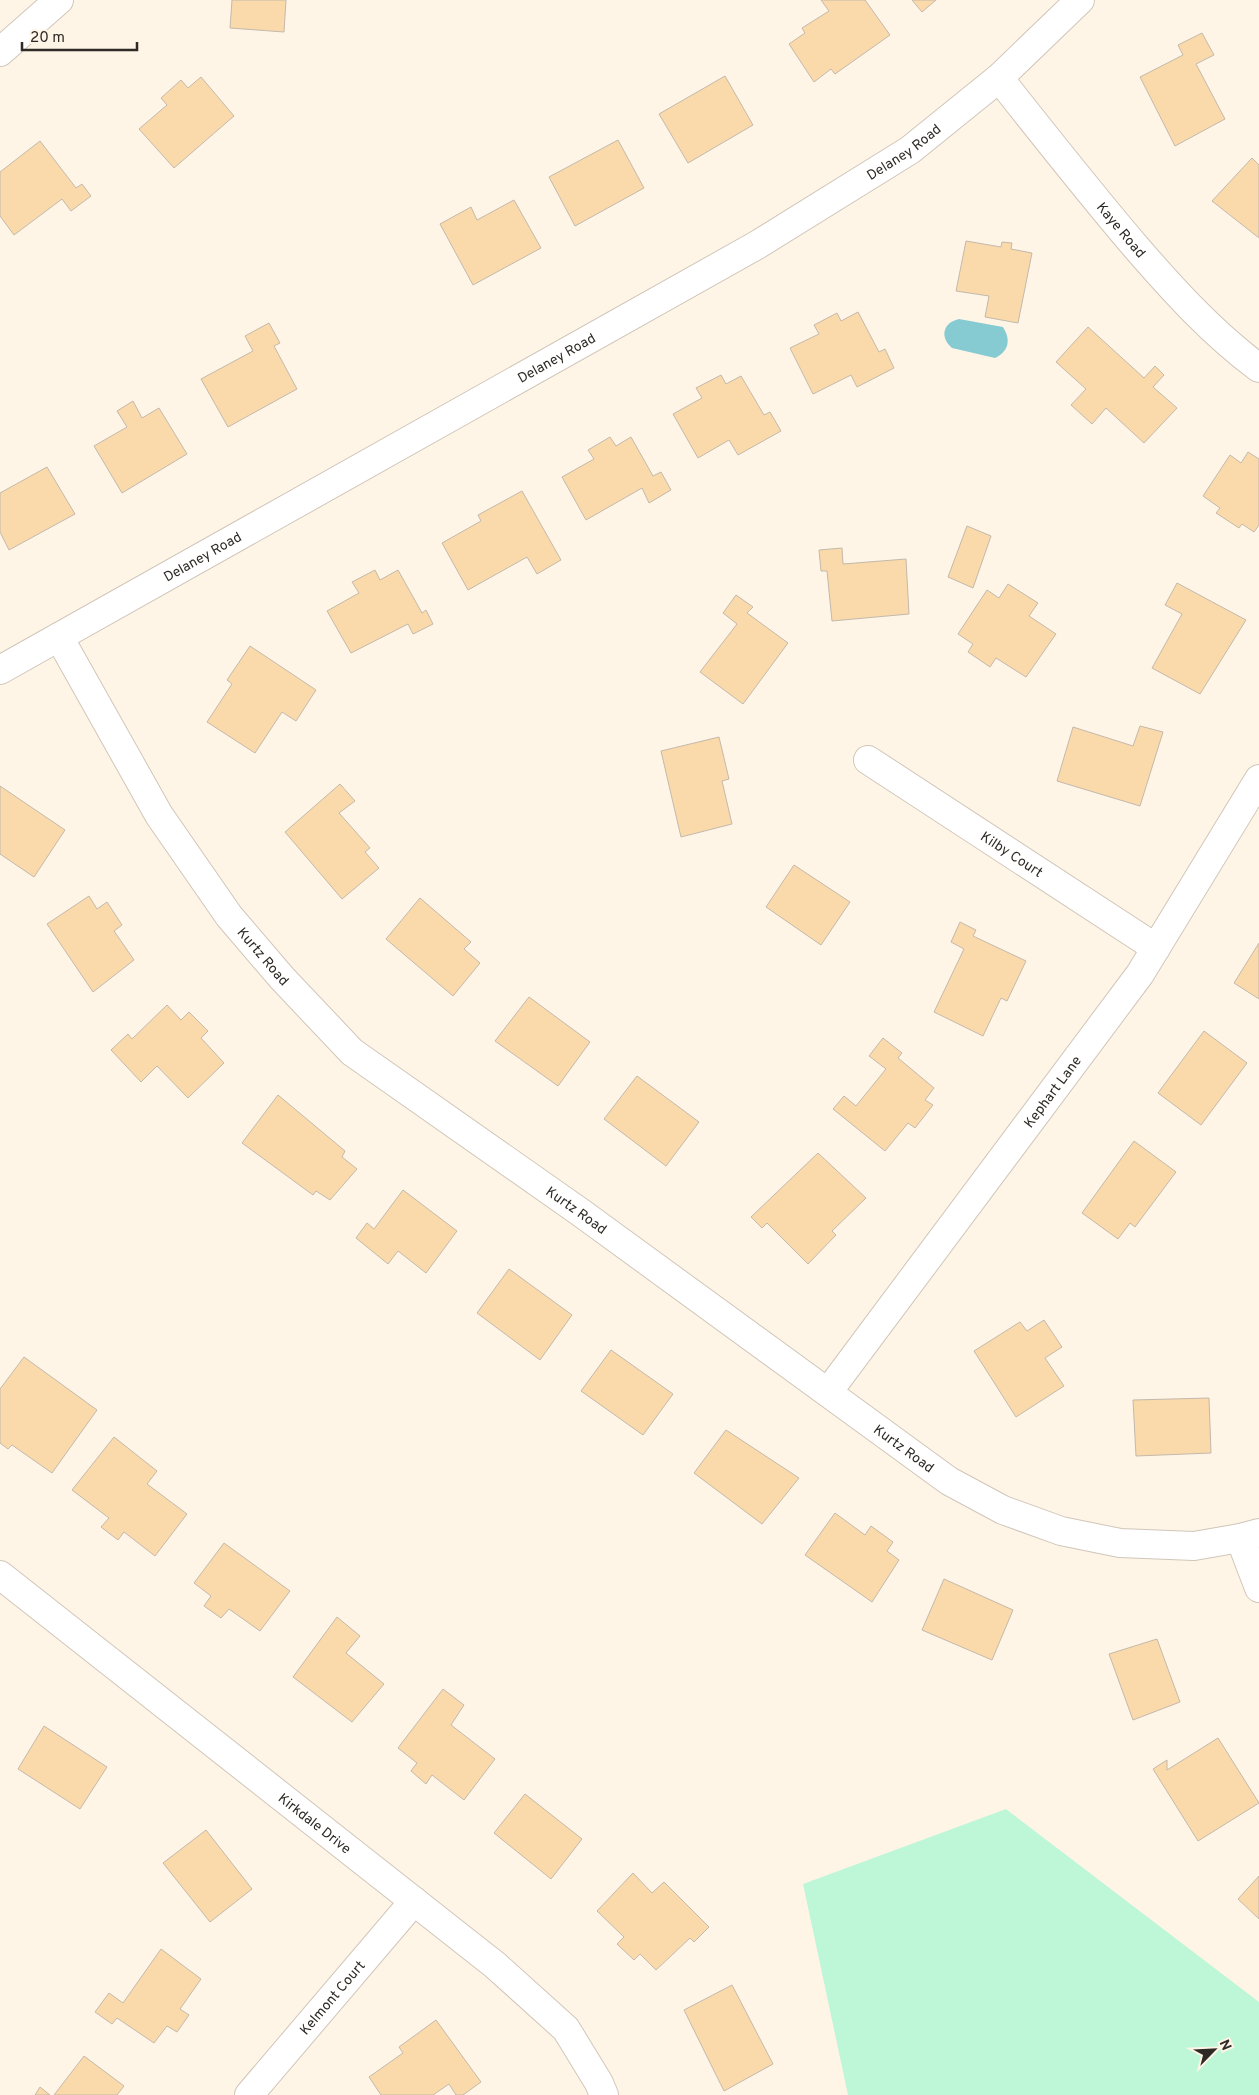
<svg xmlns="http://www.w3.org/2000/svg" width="1259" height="2095" viewBox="0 0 1259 2095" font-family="Overpass,sans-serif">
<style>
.green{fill:#bef6d8}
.water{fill:#85cbd1}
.building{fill:#fad9aa;stroke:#c3b9ac}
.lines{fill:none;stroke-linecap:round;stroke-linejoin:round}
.minor-casing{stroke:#d0c6b9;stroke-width:30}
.minor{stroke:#fff;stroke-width:28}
.labels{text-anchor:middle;stroke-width:4;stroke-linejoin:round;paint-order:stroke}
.street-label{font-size:14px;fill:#2e2a25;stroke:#fff5e7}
</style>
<rect width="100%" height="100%" fill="#fff5e7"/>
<path class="green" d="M1006,1809l253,193v93h-411l-45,-211z"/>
<path class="water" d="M959,319l44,8c8,13 6,24 -8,31l-43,-10c-12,-10 -10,-25 7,-29z"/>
<path class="building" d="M232,0h54l-2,32 -54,-4z
M821,0h44l25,35 -55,39 -4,-5 -17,13 -25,-38 16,-11 -3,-5 27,-17z
M912,0h24l-14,12z
M1202,33l12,22 -18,9 29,55 -50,27 -35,-69 43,-22 -5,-10z
M725,76l28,49 -65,38 -29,-49z
M201,77l33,39 -60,52 -35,-39 28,-24 -6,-7 20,-18 7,8z
M618,140l26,48 -69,38 -26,-49z
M40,141l36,47 6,-4 9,12 -20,15 -9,-12 -48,36 -14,-19v-44z
M1252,158l7,7v73l-47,-37z
M514,200l27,48 -68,37 -33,-61 31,-17 6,13z
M966,241l35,6 1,-5 10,1 -1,6 21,4 -14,70 -33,-6 4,-21 -33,-5z
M858,312l21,40 6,-3 9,19 -37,19 -6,-12 -38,19 -23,-46 29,-14 -5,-9 23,-12 4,8z
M269,323l11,20 -6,3 23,43 -69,38 -27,-48 52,-28 -8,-15z
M1088,327l56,51 11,-12 9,9 -11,12 24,21 -33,35 -38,-35 -14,16 -21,-19 15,-16 -30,-27z
M721,375l5,9 15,-8 23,39 6,-3 11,19 -43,24 -9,-15 -31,18 -25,-44 29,-16 -6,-10z
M133,401l9,17 17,-10 28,46 -65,39 -28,-47 33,-19 -10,-16z
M610,437l6,9 15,-9 22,39 8,-4 10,18 -22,13 -7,-15 -56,32 -24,-43 32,-18 -6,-9z
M1248,452l11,7v66l-5,7 -12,-8 -3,4 -23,-15 4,-5 -17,-12 27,-41 11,8z
M47,467l28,47 -66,36 -9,-18v-39z
M522,491l39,69 -24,14 -10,-17 -59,33 -26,-47 39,-22 -3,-6z
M967,526l24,10 -18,52 -25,-11z
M842,548l1,16 63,-5 3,55 -77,7 -5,-50h-6l-2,-21z
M375,570l5,10 18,-10 24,43 4,-3 7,14 -20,10 -5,-10 -57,29 -24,-42 32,-18 -7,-11z
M1177,583l69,37 -46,74 -48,-26 30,-54 -17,-9z
M1008,584l30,19 -9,13 27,18 -30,43 -30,-19 -6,9 -22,-15 5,-8 -15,-10 29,-44 12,8z
M736,595l17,12 -6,6 41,30 -45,61 -43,-32 37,-48 -14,-11z
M250,646l66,44 -20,31 -14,-9 -27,41 -48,-31 25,-38 -5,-4z
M1140,726l23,6 -23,74 -83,-25 16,-54 60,19z
M719,737l10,42 -7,2 10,43 -51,13 -20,-86z
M340,784l15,17 -16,12 31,35 -5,4 14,16 -37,31 -57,-67z
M0,786l65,44 -31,47 -34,-23z
M794,865l56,37 -29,43 -55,-38z
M89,896l8,13 10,-7 15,23 -8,6 20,29 -41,32 -46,-68z
M420,898l51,44 -7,7 16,14 -27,33 -67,-57z
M960,922l16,8 -3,6 53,25 -19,40 -6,-3 -18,38 -49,-24 30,-63 -13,-7z
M1259,943v56l-25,-16z
M529,997l61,45 -32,44 -63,-45z
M167,1005l14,15 8,-8 19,19 -7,7 23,25 -36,35 -31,-32 -16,16 -30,-32 17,-16 4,5z
M1204,1031l43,32 -46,62 -43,-32z
M883,1038l19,15 -4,5 36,30 -9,12 8,5 -18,23 -7,-5 -23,28 -52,-42 11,-13 12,10 30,-37 -17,-13z
M637,1076l62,46 -33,44 -62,-47z
M278,1095l67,56 -3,6 15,12 -27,31 -14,-9 -3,4 -71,-52z
M1134,1141l42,31 -41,55 -5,-4 -12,16 -36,-26z
M818,1153l48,45 -34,33 4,4 -28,29 -41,-41 -5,5 -11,-11z
M403,1190l54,41 -31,42 -28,-22 -10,13 -32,-26 11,-15 7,6z
M509,1269l63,46 -32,45 -63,-47z
M1044,1320l18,27 -17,11 19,28 -48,31 -42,-66 46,-29 7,9z
M611,1350l62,44 -30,41 -62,-44z
M24,1357l73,53 -45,63 -40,-28 -4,4 -8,-6v-54z
M1209,1398l2,55 -75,3 -3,-56z
M726,1430l73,48 -37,46 -68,-51z
M114,1437l43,34 -10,13 40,30 -32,42 -31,-24 -6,8 -17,-13 8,-9 -37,-28z
M835,1513l30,22 6,-9 22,16 -6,9 12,9 -27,42 -67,-47z
M224,1543l66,48 -30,40 -31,-22 -8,9 -17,-12 7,-10 -17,-13z
M944,1579l69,31 -21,50 -70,-30z
M337,1617l23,19 -14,17 38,31 -32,38 -59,-45z
M1157,1639l23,63 -47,18 -24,-66z
M443,1689l21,16 -13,20 44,34 -31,41 -32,-25 -6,9 -15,-13 6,-8 -19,-15z
M44,1726l63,41 -27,42 -62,-40z
M1218,1738l41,65 -61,38 -45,-72 14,-9v10z
M525,1794l57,45 -31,40 -57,-46z
M206,1830l46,59 -42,33 -47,-59z
M633,1873l19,20 12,-11 45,45 -15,15 -4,-4 -34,32 -16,-16 -6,6 -17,-16 7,-7 -27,-26z
M1259,1876v43l-21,-20z
M161,1949l40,30 -21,30 9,6 -12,17 -10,-6 -13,17 -37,-25 -5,6 -17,-12 14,-19 14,10z
M732,1985l41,79 -49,27 -40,-81z
M436,2020l45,62 -18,13h-7l-7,-11 -16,11h-52l-12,-18 34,-24 -4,-6z
M84,2056l40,30 -7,9h-63z
M40,2087l10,8h-15z"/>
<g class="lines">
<defs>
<g id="minor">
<path d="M0,52l59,-52"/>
<path id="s1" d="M999,78c45,57 89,113 136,168 38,44 77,87 124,122"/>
<path id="s2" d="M59,637l100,178 70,101 53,62 70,74 228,160 369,269 54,29 58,21 59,12 74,3 46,-8 19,-5"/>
<path id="s3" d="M0,670l757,-425 153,-95 89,-72 81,-78"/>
<path id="s4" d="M868,760l288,188"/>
<path id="s5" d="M828,1392l312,-418 119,-195"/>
<path d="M1240,1538l19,50"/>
<path id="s6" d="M0,1575l495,390 71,64 33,54 5,12"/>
<path id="s7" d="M249,2095l165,-194"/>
</g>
</defs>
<use href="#minor" class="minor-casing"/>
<use href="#minor" class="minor"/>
</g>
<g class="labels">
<g class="street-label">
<text dy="5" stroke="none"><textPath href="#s3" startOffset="1042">Delaney Road</textPath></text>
<text dy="5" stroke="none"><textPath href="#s1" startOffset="195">Kaye Road</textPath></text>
<text dy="5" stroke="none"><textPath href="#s3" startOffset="638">Delaney Road</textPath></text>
<text dy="5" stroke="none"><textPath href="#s3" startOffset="232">Delaney Road</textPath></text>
<text dy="5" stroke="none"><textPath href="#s4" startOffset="172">Kilby Court</textPath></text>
<text dy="5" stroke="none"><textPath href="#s2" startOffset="380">Kurtz Road</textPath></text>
<text dy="5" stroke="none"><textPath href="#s5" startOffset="375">Kephart Lane</textPath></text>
<text dy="5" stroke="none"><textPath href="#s2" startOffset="785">Kurtz Road</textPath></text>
<text dy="5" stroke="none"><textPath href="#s2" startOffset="1190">Kurtz Road</textPath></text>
<text dy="5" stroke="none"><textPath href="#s6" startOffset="401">Kirkdale Drive</textPath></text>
<text dy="5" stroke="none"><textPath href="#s7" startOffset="128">Kelmont Court</textPath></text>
</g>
</g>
<g transform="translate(1214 2050) rotate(66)" stroke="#fff5e7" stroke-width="4" paint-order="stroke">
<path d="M0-4L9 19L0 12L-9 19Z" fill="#2e2a25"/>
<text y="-8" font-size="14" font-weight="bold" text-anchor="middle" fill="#2e2a25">N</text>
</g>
<path d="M22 42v8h115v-8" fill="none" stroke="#2e2a25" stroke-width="2.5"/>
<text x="30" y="42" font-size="15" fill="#2e2a25" stroke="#fff5e7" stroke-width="4" paint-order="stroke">20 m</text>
</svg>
